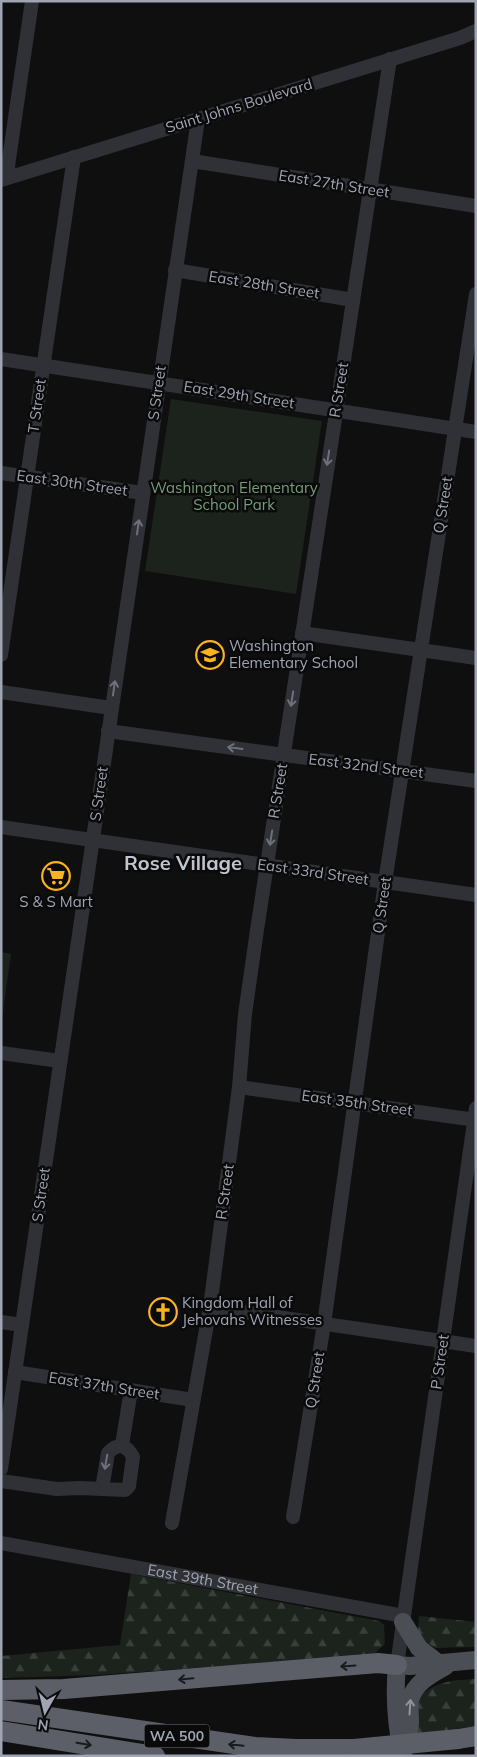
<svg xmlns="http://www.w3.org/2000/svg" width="477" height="1757" viewBox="0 0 477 1757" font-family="Mulish,sans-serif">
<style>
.forest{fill:url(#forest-firs)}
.green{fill:#1b231c}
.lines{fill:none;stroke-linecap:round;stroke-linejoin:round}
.minor{stroke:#303136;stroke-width:14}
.major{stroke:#4c4e55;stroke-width:18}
.highway{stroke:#5c5f67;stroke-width:20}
.highway-bridge{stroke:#5c5f67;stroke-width:20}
.oneway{stroke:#6d717a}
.oneway2{stroke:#1a1b1d}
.oneway3{stroke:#8e949f}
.labels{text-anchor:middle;stroke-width:5;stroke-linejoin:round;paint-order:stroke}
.shield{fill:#0a0a0b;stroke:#727680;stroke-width:1}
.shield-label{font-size:14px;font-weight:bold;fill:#9fa5b2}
.street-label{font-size:15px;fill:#9fa5b2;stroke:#0a0a0b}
.park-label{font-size:15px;fill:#759e78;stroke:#0a0a0b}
.poi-label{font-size:15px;fill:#9fa5b2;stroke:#0a0a0b;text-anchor:start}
.district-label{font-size:20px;font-weight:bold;fill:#c0c4ce;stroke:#0a0a0b}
</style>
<defs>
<pattern id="forest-firs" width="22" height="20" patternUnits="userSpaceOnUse" patternTransform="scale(1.25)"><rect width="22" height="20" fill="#1b231c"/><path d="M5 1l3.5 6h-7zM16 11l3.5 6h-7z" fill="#39403b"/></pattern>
</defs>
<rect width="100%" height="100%" fill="#0f0f10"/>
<path class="forest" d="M131,1574l248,47 5,4 1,19 -12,11 -275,20 -97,3v-22l119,-11z
M419,1616l57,6v25l-41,1 -10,-7 -7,-10z
M476,1679v47l-59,8 -1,-17 4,-21c17,-15 34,-16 56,-17z"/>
<path class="green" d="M171,399l151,22 -26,173 -151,-23z
M1,952l10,2 -10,72z"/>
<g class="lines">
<g class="minor">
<path d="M192,161l284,45"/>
<path d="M9,177l-1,-11 24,-165"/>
<path d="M1,180l459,-142 16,-7"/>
<path d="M175,270l178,30"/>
<path d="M1,359l475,73"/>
<path d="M1,473l142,20"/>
<path d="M302,633l174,25"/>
<path d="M1,655l73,-498"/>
<path d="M1,692l110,16"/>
<path d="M108,731l368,50"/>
<path d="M1,827l475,68"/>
<path d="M1,1053l59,8"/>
<path d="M239,1087l237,33"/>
<path d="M210,1307l266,39"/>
<path d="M1,1322l21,3"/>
<path d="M15,1372l178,28"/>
<path d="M122,1445l9,-55"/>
<path d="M1,1469l197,-1350"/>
<path d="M1,1481l56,8 23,-1 45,2 4,-4 4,-29c-6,-12 -15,-15 -25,-4l-6,36"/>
<path d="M293,1517l31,-193 61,-442 91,-588"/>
<path d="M172,1523l38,-216 29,-220 6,-73 12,-84 133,-871"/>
<path id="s1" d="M1,1543l403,73"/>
<path d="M397,1665l79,-557"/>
</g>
<path class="major" d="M403,1622l16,26 19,15
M404,1750c2,-9 5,-18 6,-27 0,-8 -1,-16 0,-23 5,-18 22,-26 36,-34
M403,1756c-7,-31 -9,-59 -6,-91l13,1 66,-6"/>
<path class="highway" d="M1,1690l63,-1 314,-26 19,2
M1,1710l254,37 41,2h58
M1,1731l154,25
M458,1739l18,-3"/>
<path class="highway-bridge" d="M354,1749l104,-10"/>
</g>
<defs><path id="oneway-shaft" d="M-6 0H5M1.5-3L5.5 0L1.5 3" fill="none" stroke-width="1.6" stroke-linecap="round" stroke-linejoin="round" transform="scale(1.25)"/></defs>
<g class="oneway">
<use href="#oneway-shaft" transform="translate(328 458) rotate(99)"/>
<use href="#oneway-shaft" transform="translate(138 527) rotate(-82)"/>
<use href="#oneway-shaft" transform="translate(114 688) rotate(-82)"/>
<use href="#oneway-shaft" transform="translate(292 699) rotate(99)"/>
<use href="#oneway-shaft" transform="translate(235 748) rotate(-172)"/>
<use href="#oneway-shaft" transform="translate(271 838) rotate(99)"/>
<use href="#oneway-shaft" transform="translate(106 1462) rotate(100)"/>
</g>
<g class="oneway2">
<use href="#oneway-shaft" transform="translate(348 1666) rotate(176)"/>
<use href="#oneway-shaft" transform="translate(186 1679) rotate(175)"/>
<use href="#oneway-shaft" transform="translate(84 1744) rotate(9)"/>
<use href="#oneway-shaft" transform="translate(236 1745) rotate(-174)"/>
</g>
<use class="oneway3" href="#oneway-shaft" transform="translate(410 1707) rotate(-86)"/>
<defs>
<symbol id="school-ring" viewBox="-11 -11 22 22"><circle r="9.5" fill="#0a0a0b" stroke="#f9b31e" stroke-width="1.5"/><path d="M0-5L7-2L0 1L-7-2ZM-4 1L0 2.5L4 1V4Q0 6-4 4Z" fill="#f9b31e"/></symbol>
<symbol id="supermarket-ring" viewBox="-11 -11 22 22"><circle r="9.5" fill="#0a0a0b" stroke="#f9b31e" stroke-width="1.5"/><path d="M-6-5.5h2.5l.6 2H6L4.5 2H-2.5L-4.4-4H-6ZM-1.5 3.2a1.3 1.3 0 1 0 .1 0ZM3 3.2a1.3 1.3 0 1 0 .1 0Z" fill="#f9b31e"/></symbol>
<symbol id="church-ring" viewBox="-11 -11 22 22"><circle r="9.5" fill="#0a0a0b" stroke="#f9b31e" stroke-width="1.5"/><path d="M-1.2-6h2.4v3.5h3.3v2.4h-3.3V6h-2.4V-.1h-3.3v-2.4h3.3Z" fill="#f9b31e"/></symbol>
</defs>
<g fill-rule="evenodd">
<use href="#school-ring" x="194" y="639" width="32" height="32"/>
<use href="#supermarket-ring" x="40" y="860" width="32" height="32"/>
<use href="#church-ring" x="147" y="1296" width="32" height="32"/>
</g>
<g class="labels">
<rect class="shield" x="144.5" y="1724.5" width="65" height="23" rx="4"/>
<g class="shield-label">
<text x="177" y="1741">WA 500</text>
</g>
<g class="street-label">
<text transform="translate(239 106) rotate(-17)" y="5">Saint Johns Boulevard</text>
<text transform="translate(334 184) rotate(9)" y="5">East 27th Street</text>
<text transform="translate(264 285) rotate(9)" y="5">East 28th Street</text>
<text transform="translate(339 390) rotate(-81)" y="5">R Street</text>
<text transform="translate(157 393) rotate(-82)" y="5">S Street</text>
<text transform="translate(239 395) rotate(9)" y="5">East 29th Street</text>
<text transform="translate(37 406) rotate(-82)" y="5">T Street</text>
<text transform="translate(72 483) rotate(8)" y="5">East 30th Street</text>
<text transform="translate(443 505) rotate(-81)" y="5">Q Street</text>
<text transform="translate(366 766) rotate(7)" y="5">East 32nd Street</text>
<text transform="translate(278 791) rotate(-81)" y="5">R Street</text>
<text transform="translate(99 794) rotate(-82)" y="5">S Street</text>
<text transform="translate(313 872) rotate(8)" y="5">East 33rd Street</text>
<text transform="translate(382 905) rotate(-82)" y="5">Q Street</text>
<text transform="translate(357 1103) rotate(8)" y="5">East 35th Street</text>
<text transform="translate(225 1192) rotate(-82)" y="5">R Street</text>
<text transform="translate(41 1195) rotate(-82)" y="5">S Street</text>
<text transform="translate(440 1362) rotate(-82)" y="5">P Street</text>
<text transform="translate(315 1380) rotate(-81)" y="5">Q Street</text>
<text transform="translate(104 1386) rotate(9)" y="5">East 37th Street</text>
<text dy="5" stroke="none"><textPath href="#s1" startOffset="205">East 39th Street</textPath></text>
</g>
<g class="park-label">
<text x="234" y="493">Washington Elementary<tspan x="234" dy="17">School Park</tspan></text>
</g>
<g class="poi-label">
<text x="229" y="651">Washington<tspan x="229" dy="17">Elementary School</tspan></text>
<text x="56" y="907" text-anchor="middle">S &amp; S Mart</text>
<text x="182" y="1308">Kingdom Hall of<tspan x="182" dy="17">Jehovahs Witnesses</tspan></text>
</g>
<g class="district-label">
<text x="183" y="870">Rose Village</text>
</g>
</g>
<rect width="477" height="1757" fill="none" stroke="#9fa5b2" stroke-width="5"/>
<g transform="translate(45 1712) rotate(188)" stroke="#0a0a0b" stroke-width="4" paint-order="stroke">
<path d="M0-4L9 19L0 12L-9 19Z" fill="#9fa5b2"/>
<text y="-8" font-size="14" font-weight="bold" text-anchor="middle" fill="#9fa5b2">N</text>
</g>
</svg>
